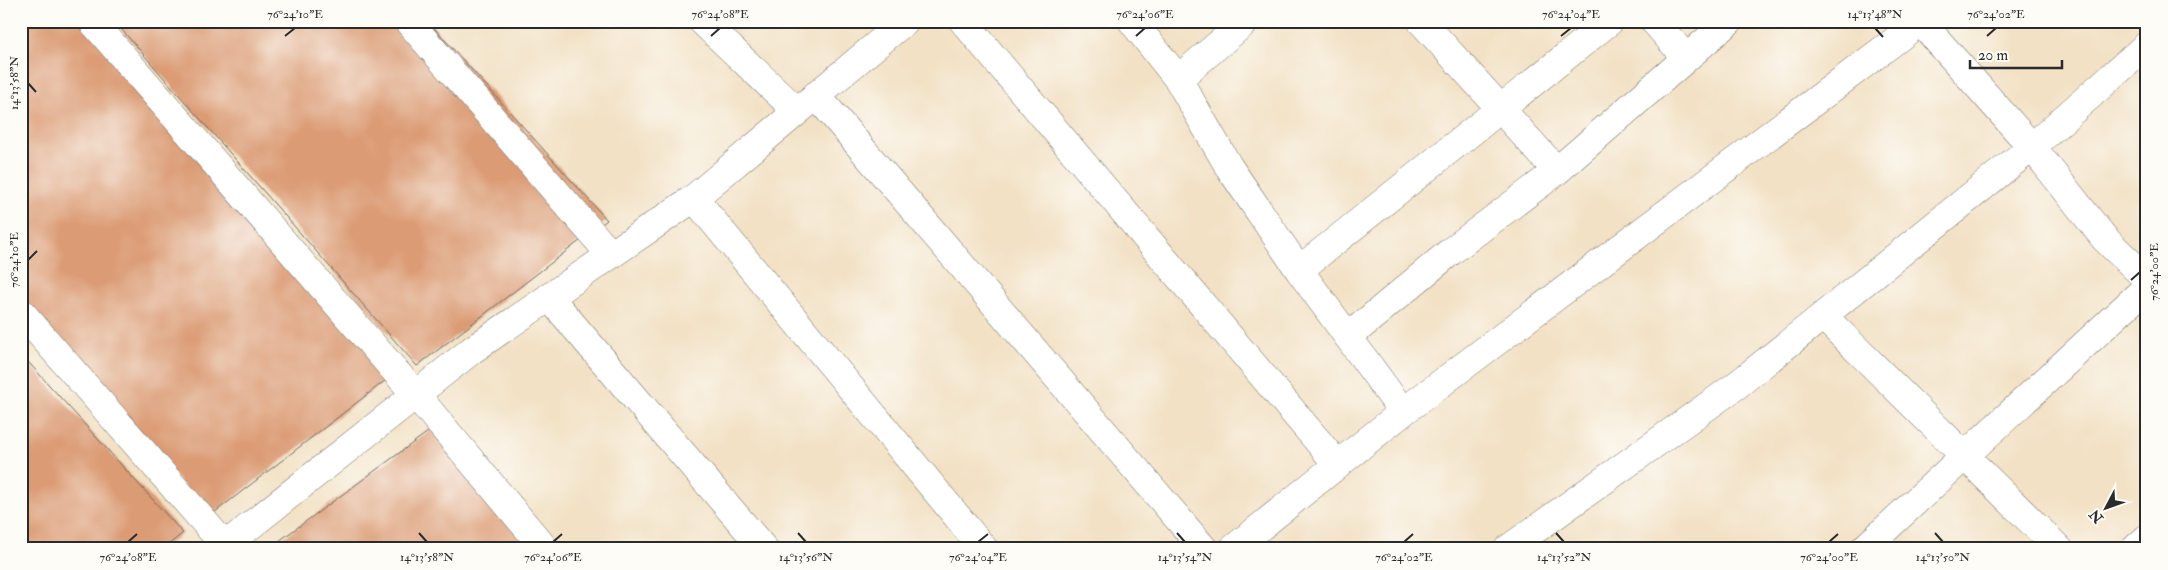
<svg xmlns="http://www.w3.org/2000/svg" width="2168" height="570" viewBox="0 0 2168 570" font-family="'IM FELL Double Pica',serif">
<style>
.building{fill:#db9b75}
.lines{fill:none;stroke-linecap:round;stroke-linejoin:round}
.minor-casing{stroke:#716b61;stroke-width:29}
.minor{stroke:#fff;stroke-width:28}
.ticks{fill:none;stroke:#2b2b2b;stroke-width:2}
.neatline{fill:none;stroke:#2b2b2b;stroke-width:2}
.ticks-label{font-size:12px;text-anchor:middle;fill:#2b2b2b}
</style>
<rect width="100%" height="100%" fill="#fdfcf7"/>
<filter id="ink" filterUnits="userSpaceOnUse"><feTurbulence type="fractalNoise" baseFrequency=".02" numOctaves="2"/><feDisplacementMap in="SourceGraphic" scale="10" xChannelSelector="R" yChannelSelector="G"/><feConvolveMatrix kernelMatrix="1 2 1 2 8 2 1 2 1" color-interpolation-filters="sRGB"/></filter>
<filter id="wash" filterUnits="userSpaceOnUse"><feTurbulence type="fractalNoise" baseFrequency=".0096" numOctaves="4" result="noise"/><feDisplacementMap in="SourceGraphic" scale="20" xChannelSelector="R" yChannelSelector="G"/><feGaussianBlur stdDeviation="1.12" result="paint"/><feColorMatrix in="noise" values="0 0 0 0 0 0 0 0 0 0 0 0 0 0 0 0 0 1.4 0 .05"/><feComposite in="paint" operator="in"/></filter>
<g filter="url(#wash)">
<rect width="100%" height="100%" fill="#f2e1c4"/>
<g id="blocks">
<path class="building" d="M21,21h65l313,349 -189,146 -189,-215z
M114,21h314l179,199 -190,146z
M21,354l162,179 -20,16h-142z
M432,429l108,120h-272z"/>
</g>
</g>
<g filter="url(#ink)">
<use href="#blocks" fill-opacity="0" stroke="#716b61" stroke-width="1"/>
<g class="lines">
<defs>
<path id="minor" d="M92,21l324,374 129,154
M408,21l203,234
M702,21l95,90
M963,21l375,444
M1132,21l46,58 51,88 70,103 104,142
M1421,21l136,150
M1654,21l32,37
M1920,21l112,126 73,92 42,40
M1178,79l68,-58
M816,95l388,454
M694,198l290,351
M1299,270l311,-249
M549,297l215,252
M21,312l207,237
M1823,316l236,233
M1348,337l102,-85 107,-81 172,-150
M221,549l251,-199 222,-152 211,-177
M1233,549l170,-137 518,-391
M1508,549l229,-164 295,-238 115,-102
M1864,549l283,-262
M2135,549l12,-11"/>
</defs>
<use href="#minor" class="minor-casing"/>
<use href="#minor" class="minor"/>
</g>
</g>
<path class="ticks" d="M1875,28l8,9M285,36l10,-8M711,36l9,-8M1136,36l9,-8M1561,36l10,-8M1987,36l9,-8M28,83l8,9M28,260l9,-9M2131,280l9,-8M419,533l8,9M798,533l8,9M1177,533l8,9M1556,533l8,9M1935,533l8,9M128,542l9,-8M553,542l9,-8M978,542l10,-8M1404,542l9,-8M1829,542l9,-8"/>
<rect width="2168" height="570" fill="none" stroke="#fdfcf7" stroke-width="55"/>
<g transform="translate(2106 508) rotate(229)" stroke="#fdfcf7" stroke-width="4" paint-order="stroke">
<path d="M0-4L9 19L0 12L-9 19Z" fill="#2b2b2b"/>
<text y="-8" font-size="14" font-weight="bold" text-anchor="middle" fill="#2b2b2b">N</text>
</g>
<path d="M1970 60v8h92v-8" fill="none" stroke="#2b2b2b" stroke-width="2.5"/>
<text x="1978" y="60" font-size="15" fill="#2b2b2b" stroke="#fdfcf7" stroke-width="4" paint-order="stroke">20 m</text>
<rect x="28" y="28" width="2112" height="514" class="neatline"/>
<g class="ticks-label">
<text x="295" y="18">76°24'10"E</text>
<text x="720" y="18">76°24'08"E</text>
<text x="1145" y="18">76°24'06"E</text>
<text x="1571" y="18">76°24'04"E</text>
<text x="1875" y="18">14°13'48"N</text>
<text x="1996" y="18">76°24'02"E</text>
<text transform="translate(14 83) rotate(-90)" y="4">14°13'58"N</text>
<text transform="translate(14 260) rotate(-90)" y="4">76°24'10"E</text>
<text transform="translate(2154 272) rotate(-90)" y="4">76°24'00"E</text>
<text x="128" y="561">76°24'08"E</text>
<text x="427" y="561">14°13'58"N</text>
<text x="553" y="561">76°24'06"E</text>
<text x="806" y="561">14°13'56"N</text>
<text x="978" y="561">76°24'04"E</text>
<text x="1185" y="561">14°13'54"N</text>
<text x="1404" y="561">76°24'02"E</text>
<text x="1564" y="561">14°13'52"N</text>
<text x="1829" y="561">76°24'00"E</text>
<text x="1943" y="561">14°13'50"N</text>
</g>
</svg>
